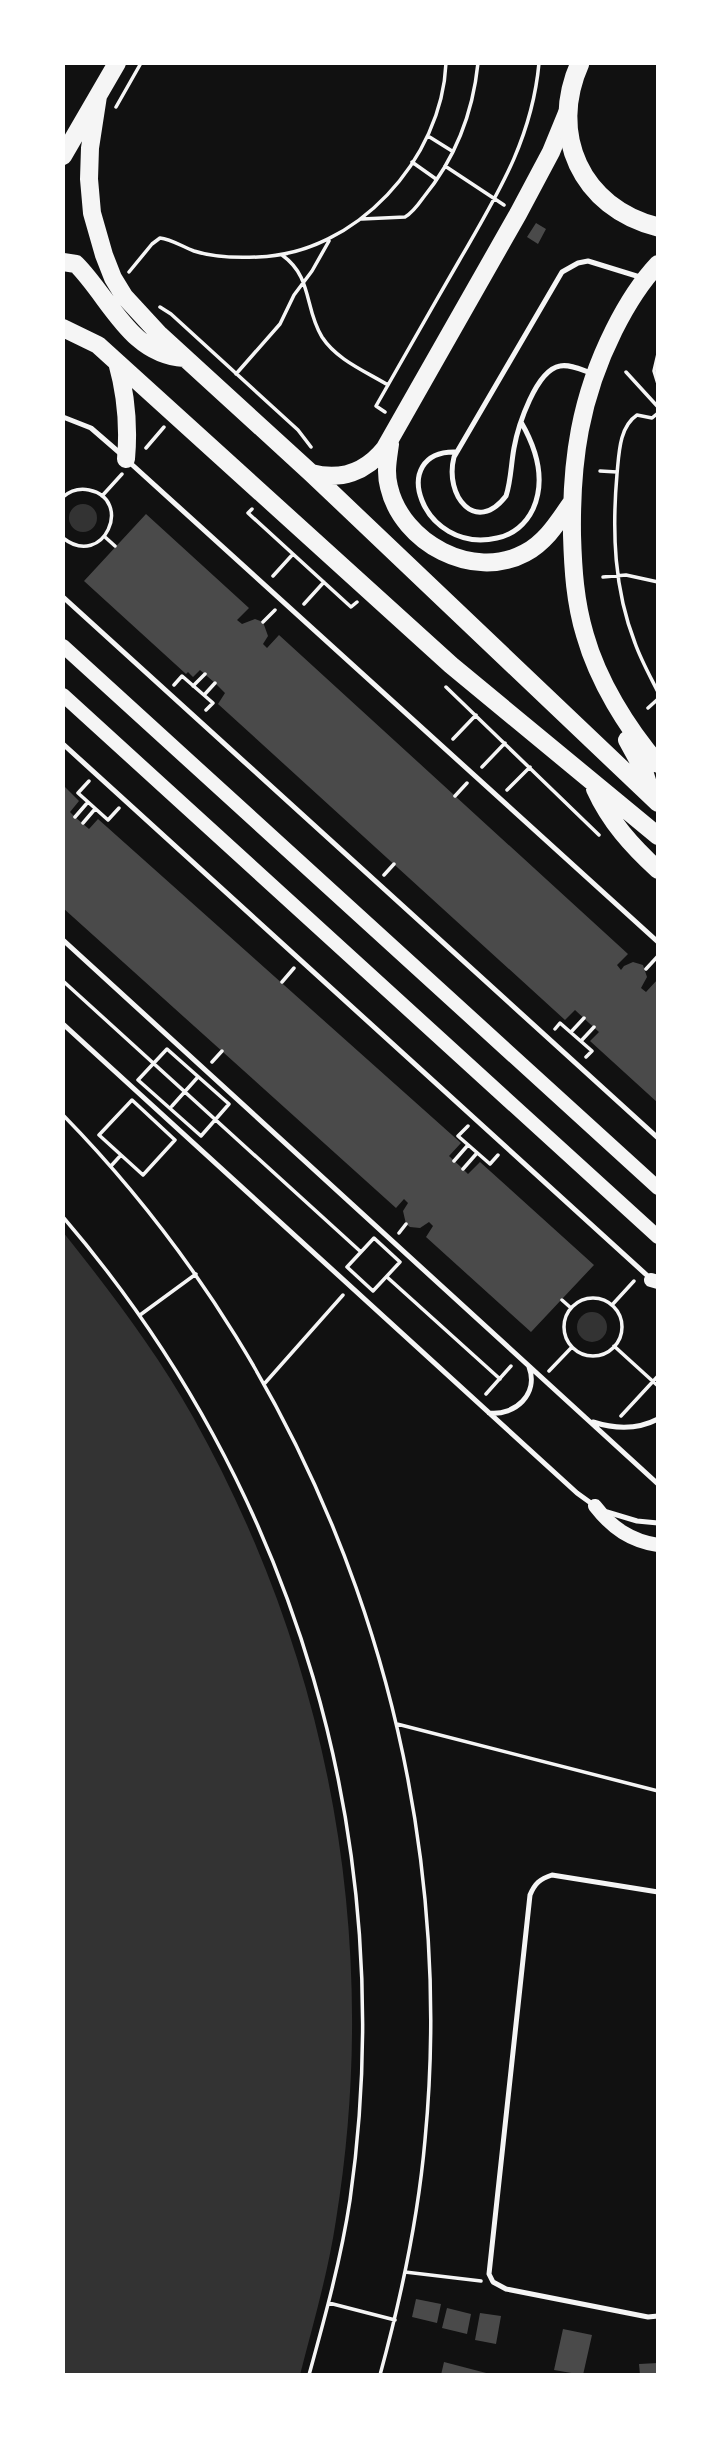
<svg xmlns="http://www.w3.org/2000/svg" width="721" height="2438" viewBox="0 0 721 2438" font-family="'Noto Serif',serif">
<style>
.water{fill:#333}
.building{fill:#4a4a4a}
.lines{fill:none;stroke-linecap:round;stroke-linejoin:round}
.path{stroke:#f5f5f5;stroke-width:3.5}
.service{stroke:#f5f5f5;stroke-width:5}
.secondary{stroke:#f5f5f5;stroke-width:14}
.primary{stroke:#f5f5f5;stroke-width:18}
.trunk{stroke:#f5f5f5;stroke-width:19}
</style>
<rect width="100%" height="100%" fill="#111"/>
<path class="water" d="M69 518a14 14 0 1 1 28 0a14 14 0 1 1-28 0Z
M63,1232c47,59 93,119 130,185 138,246 188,525 143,803 -8,53 -23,104 -36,155h-237z
M577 1327a15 15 0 1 1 30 0a15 15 0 1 1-30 0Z"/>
<path class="building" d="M536,223l10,6 -8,15 -11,-7z
M146,514l103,94 -12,12 5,4 13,-5 8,3 5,14 -5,8 4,4 12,-13 349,319 -11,11 4,5 3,-4 9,-4 10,3 4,12 -6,11 5,4 12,-13v124l-68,-62 9,-9 -10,-9 -14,-13 -10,10 -347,-316 7,-11 -10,-10 -15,-13 -7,7 -5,-5 -2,2 -102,-93z
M63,785l16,16 -9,11 5,5 14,12 9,-10 363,324 -12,13 14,13 5,5 12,-12 114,103 -63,67 -105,-95 7,-11 -4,-4 -9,6 -10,-1 -4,-3 -3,-13 5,-8 -4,-4 -8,9 -333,-300z
M416,2299l25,5 -4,19 -25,-6z
M447,2308l24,6 -4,20 -25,-6z
M480,2313l21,3 -5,28 -21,-4z
M563,2329l29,6 -9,40 -29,-5z
M444,2362l46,12v1h-49z
M658,2363v12h-18l-1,-11z"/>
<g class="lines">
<path class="path" d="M116,107l25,-44
M428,136l24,15
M412,162l24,17
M445,166l59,39
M362,219l43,-2c7,-4 13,-12 18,-19 32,-39 50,-86 55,-135
M282,255c31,22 22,53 40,82 15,23 43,34 66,48
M129,272l23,-28 8,-6c11,1 23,9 34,13 21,7 43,7 64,6 98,-3 184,-98 188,-194
M160,307l11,7 127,116 13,17
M658,354l-4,17 4,13
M626,372l32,35
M236,374l44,-50 14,-29 18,-24 17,-30
M658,398v7
M385,412l-9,-6c28,-49 55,-97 83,-145 38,-66 73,-121 80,-198
M658,413l-6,5 -15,-3c-18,12 -18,39 -20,59 -5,58 -3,115 18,169 6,17 15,33 23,49
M146,448l18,-21
M600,471l17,1
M102,496l20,-22
M63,497c7,-6 16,-9 26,-7 45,9 15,80 -26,48
M252,509l-4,4 103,94 6,-5
M105,537l10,9
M273,576l20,-22
M603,577l23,-2 32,7
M304,604l20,-22
M263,622l12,-12
M174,685l8,-9 31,27 -7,7
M193,686l12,-12
M446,687l153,148
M205,694l10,-11
M648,708l10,-9
M453,739l23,-24
M482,767l23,-24
M89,781l-11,12 30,27 11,-12
M507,790l23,-23
M455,796l12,-13
M75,817l13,-15
M83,823l12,-14
M384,875l10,-11
M646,969l12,-13
M63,981l298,271
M282,982l12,-14
M555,1029l5,-6 32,28 -6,6
M571,1032l13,-14
M581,1041l13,-14
M167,1049l62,55 -28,32 -63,-56z
M212,1062l10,-11
M132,1100l43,40 -32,35 -44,-40z
M172,1106l25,-28
M63,1115c263,269 398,650 362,1025 -7,80 -24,158 -45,235
M468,1126l-10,10 32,28 8,-9
M454,1161l14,-16
M111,1166l10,-11
M463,1169l14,-16
M63,1217c233,271 338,628 287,983 -9,59 -25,117 -41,175
M399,1233l7,-9
M374,1238l26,24 -27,29 -26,-24z
M387,1277l113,102
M564 1327a29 29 0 1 1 58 0a29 29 0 1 1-58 0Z
M562,1300l9,8
M612,1305l22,-24
M140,1315l56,-41
M614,1346l44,40
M549,1371l23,-24
M265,1383l78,-88
M486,1394l25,-28
M621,1416l37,-40
M397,1724l261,67
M405,2272l76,9
M329,2303l66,17"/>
<path class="service" d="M591,373c-9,-3 -21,-9 -31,-7 -24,4 -42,60 -46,82 -3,16 -3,33 -8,48 -30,39 -62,0 -52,-39l108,-185 16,-9 10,-2 55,17
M63,417l28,11 30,26
M457,452c-71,-3 -36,103 40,86 16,-3 29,-14 36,-29 13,-29 3,-61 -12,-87
M128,461l530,481
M63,597l595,541
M63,744l588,535
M63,940l595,544
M63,1024l514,469 18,13
M489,1413c26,3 50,-19 40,-46
M593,1422c22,7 44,8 65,-3
M607,1512l30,9 21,2
M658,1892l-106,-17c-12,4 -17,8 -22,20l-41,379 4,8 13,7 142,28 10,-1"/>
<path class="secondary" d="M63,646l595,542
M63,695l595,542
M651,1280l7,2
M595,1506c17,22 36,35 63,39"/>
<path class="primary" d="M98,96l-8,52 -1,31 3,34 12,42 9,23 11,18 36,39 151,138 347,330
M63,156l54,-93
M63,262l13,2c34,34 54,91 108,94
M658,264c-18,19 -32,42 -44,66 -34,68 -43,130 -42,205 1,34 3,67 13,100 13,46 42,93 73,129
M63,328l35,17 353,320 207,171
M117,362c9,32 12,63 9,97
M390,444c-2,15 -5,28 -1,43 13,56 84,94 136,66 21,-11 33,-31 47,-51
M311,473c30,8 55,-1 74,-25l133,-234 33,-62 16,-39
M627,740l17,31 8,26
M595,789c15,33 37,57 63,81"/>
<path class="trunk" d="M580,63c-32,71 1,145 78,164"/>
</g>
<rect width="721" height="2438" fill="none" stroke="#ffffff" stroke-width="130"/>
</svg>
